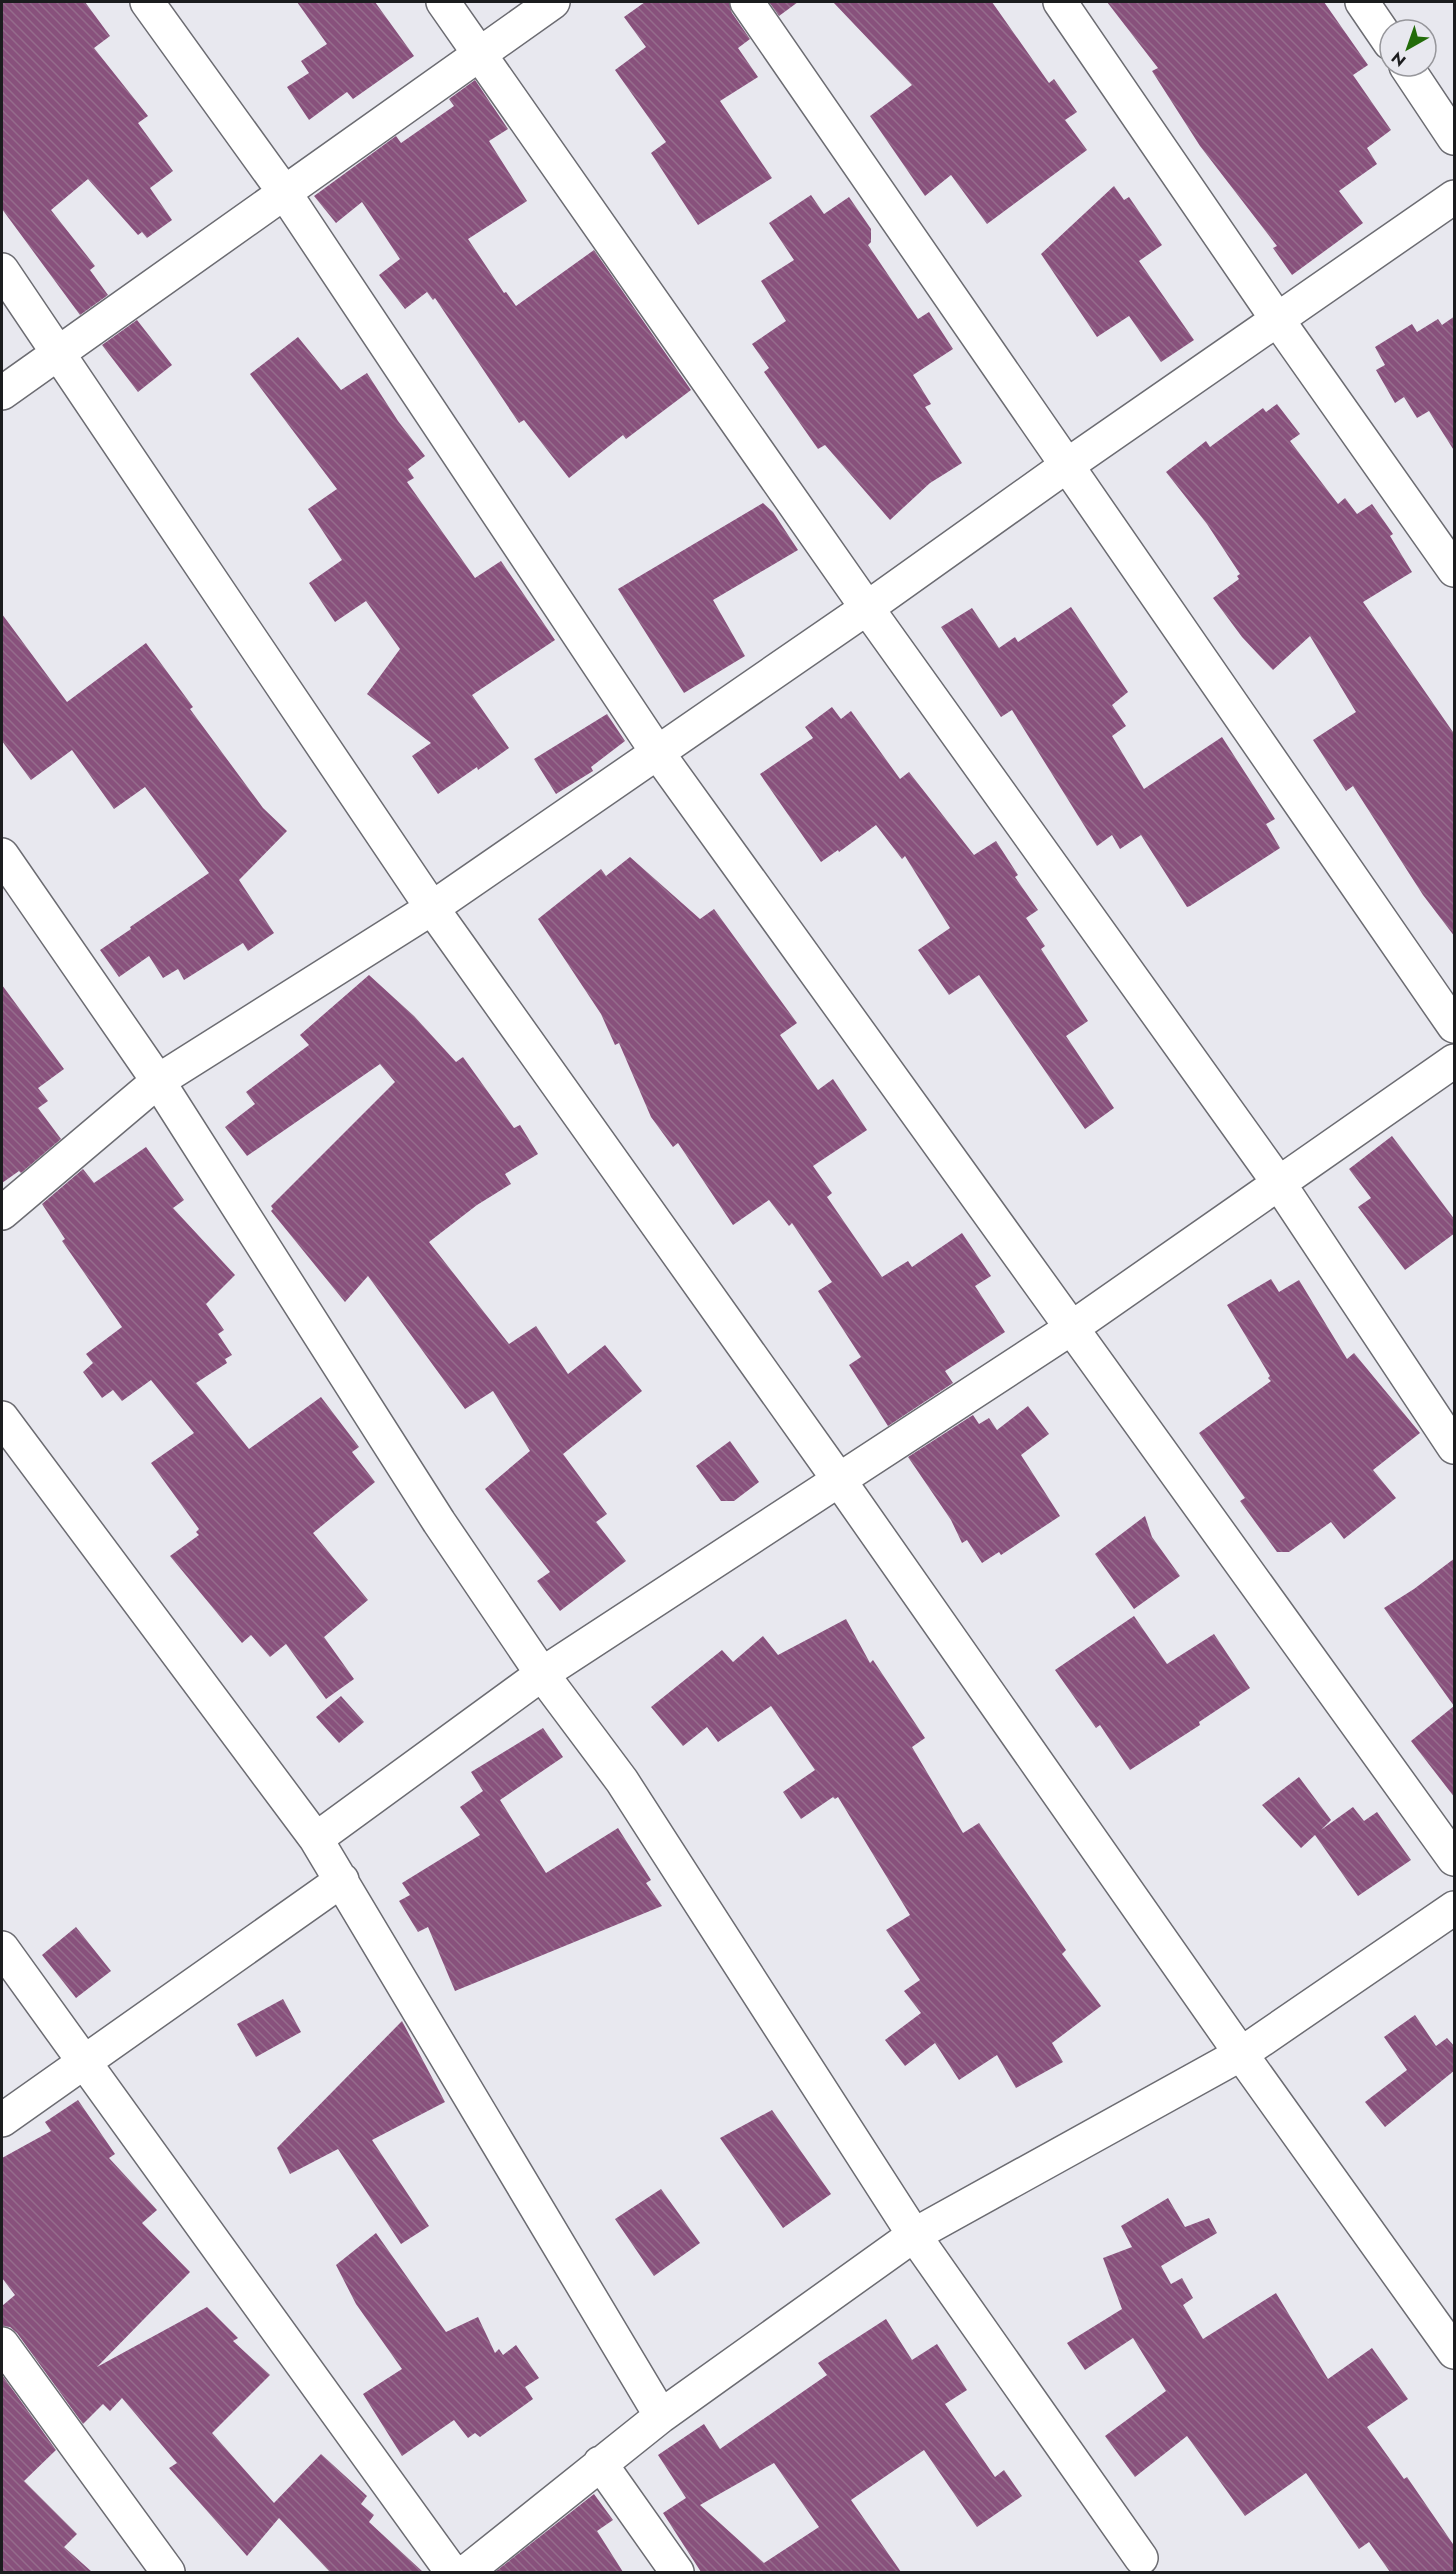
<svg xmlns="http://www.w3.org/2000/svg" width="1456" height="2574" viewBox="0 0 1456 2574" font-family="Jost,sans-serif">
<style>
.building{fill:url(#building-back-hatch);fill-rule:evenodd}
.lines{fill:none;stroke-linecap:round;stroke-linejoin:round}
.minor-casing{stroke:#6c6c72;stroke-width:36}
.minor{stroke:#fff;stroke-width:33}
</style>
<defs>
<pattern id="building-back-hatch" width="6" height="6" patternUnits="userSpaceOnUse" patternTransform="scale(1.5)"><rect width="6" height="6" fill="#88517c"/><path d="M-1 5l2 2M0 0l6 6M5-1l2 2" fill="none" stroke="#956c8c"/></pattern>
</defs>
<rect width="100%" height="100%" fill="#e8e8ef"/>
<path class="building" d="M2,2h83l25,34 -16,12 54,68 -10,7 35,48 -23,17 22,32 -25,18 -5,-6 -4,3 -50,-56 -37,31 44,56 -5,4 18,25 -28,20 -78,-106z
M297,2h78l39,54 -61,43 -6,-7 -38,28 -22,-33 22,-14 -8,-12 26,-17z
M645,2h84l3,11 18,26 -12,9 20,29 -38,24 52,77 -74,47 -47,-72 15,-11 -51,-72 31,-23 -22,-30z
M769,2h29l-19,14z
M833,2h159l57,81 5,-4 23,33 -12,8 22,30 -100,74 -36,-49 -26,21 -55,-80 42,-31z
M1107,2h217l44,63 -15,10 38,55 -24,18 10,16 -38,27 24,32 -71,52 -19,-27 4,-2 -77,-100 -48,-75 6,-3z
M475,80l33,49 -19,12 38,60 -59,38 36,54 2,-1 10,14 78,-56 97,140 -65,49 -3,-4 -54,43 -45,-58 -5,3 -84,-125 -2,2 -6,-8 -22,17 -26,-34 21,-16 -38,-57 -26,21 -22,-27 82,-60 5,7 53,-37 -5,-7z
M1114,186l10,14 5,-3 33,48 -23,16 55,79 -33,22 -32,-46 -32,21 -56,-83z
M811,195l13,19 25,-17 22,32v13l-3,3 50,74 11,-7 24,37 -40,26 18,29 -6,3 37,56 -32,20 -40,37 -65,-75 -7,4 -54,-77 5,-4 -17,-24 34,-23 -25,-40 33,-21 -25,-37z
M1455,316v136l-26,-41 -12,7 -13,-21 -9,6 -19,-33 9,-5 -10,-18 37,-23 5,8 21,-13 4,6z
M137,320l35,45 -34,27 -36,-47z
M298,337l43,53 26,-17 31,48 27,35 -17,13 6,9 -7,4 68,96 26,-17 54,79 -83,55 37,53 -31,22 -1,-3 -39,27 -26,-38 19,-13 -64,-49 33,-45 -34,-48 -31,21 -26,-39 33,-23 -34,-51 29,-20 -87,-115z
M1277,404l23,30 -10,7 48,63 7,-6 12,16 15,-10 21,30 -3,2 22,36 -49,30 92,133v202l-32,-42 -70,-109 -7,5 -33,-51 43,-28 -46,-76 -37,34 -31,-33 -29,-39 26,-19 -2,-3 3,-2 -33,-50 -41,-52 40,-31 4,6 53,-39 3,4z
M763,503l10,9 25,38 -85,50 32,56 -61,37 -66,-104z
M1071,607l57,85 -16,13 14,21 -14,10 32,53 78,-52 53,82 -9,5 14,24 -90,58 -3,1 -46,-72 -21,14 -8,-14 -15,11 -85,-136 -11,7 -60,-90 31,-19 27,40 16,-11 3,5z
M2,614l65,88 79,-59 47,64 -3,2 73,99 24,23 -48,49 35,53 -26,18 -5,-8 -59,37 -6,-11 -15,9 -14,-22 -30,21 -19,-27 31,-21 -1,-2 79,-54 -64,-86 -31,22 -42,-59 -41,30 -29,-39z
M832,707l9,12 10,-8 49,68 9,-7 65,83 22,-14 22,34 -3,2 23,33 -12,8 19,28 -4,3 47,72 -22,15 48,72 -29,21 -106,-154 -30,20 -31,-45 32,-22 -45,-72 -3,3 -26,-34 -37,27 -1,-2 -17,12 -61,-88 53,-36 -8,-11z
M607,714l18,27 -34,26 2,4 -37,23 -22,-35z
M630,857l70,62 14,-10 83,114 -17,12 38,55 15,-11 34,51 -54,36 19,27 -5,4 55,80 26,-16 4,6 50,-34 29,43 -16,10 30,46 -60,39 8,12 -65,43 -39,-61 12,-8 -43,-66 14,-9 -40,-59 -3,3 -20,-26 -36,25 -55,-82 -5,4 -22,-30 -32,-74 -4,2 -14,-31 -63,-95 63,-50 5,7z
M369,975l45,41 42,46 7,-5 51,71 6,-3 18,29 -33,20 6,10 -34,21 -48,37 80,102 27,-18 32,48 37,-29 37,46 -79,63 44,60 -11,8 30,39 -66,50 -23,-30 13,-9 -65,-83 45,-38 -37,-60 -28,18 -97,-133 -23,26 -74,-91 2,-2 -2,-3 124,-124 -15,-18 -133,92 -22,-29 30,-23 -9,-12 63,-47 -9,-10z
M2,985l62,84 -26,19 10,13 -10,7 23,31 -40,34 -2,-2 -17,12z
M1392,1136l63,84v13l-50,37 -47,-63 13,-9 -22,-29z
M146,1147l38,53 -11,8 62,67 -29,29 18,26 -6,4 14,21 -7,4 2,4 -31,20 53,66 72,-52 38,50 -7,5 23,30 -62,51 55,67 -44,37 30,42 -28,20 -40,-55 -16,13 -19,-22 -9,8 -72,-87 29,-21 -3,-3 3,-3 -48,-66 43,-30 -43,-53 -29,21 -9,-11 -11,8 -19,-26 10,-9 -7,-9 36,-27 -60,-86 3,-2 -23,-35 41,-35 11,14z
M1271,1279l8,13 20,-12 48,79 7,-6 66,80 -47,37 23,28 -52,41 -13,-17 -42,30h-12l-37,-51 5,-3 -46,-65 72,-52 -3,-3 2,-2 -43,-71z
M1028,1406l21,28 -28,21 39,61 -59,39 -2,-3 -17,11 -15,-23 -5,3 -11,-23 -43,-63 65,-42 6,9 10,-6 8,12z
M730,1441l29,41 -25,19h-13l-25,-35z
M1145,1516l7,21 28,39 -46,33 -39,-55z
M1455,1558v240l-44,-57 43,-35 -70,-98 30,-19z
M1134,1616l33,48 47,-30 36,54 -51,34 1,3 -70,45 -30,-45 -4,3 -41,-58z
M846,1619l24,44 3,-3 52,78 -13,9 51,86 16,-10 87,127 -4,4 39,52 -49,37 11,19 -47,26 -19,-33 -38,25 -24,-37 -30,23 -20,-26 36,-27 -17,-22 16,-11 -34,-50 24,-15 -72,-118 -3,2 -2,-2 -32,22 -18,-27 32,-22 -44,-64 -53,36 -11,-15 -24,19 -32,-39 71,-57 11,12 30,-26 15,19z
M341,1696l23,26 -25,21 -23,-26z
M543,1728l20,29 -63,43 46,73 72,-45 33,52 -5,3 16,23 -207,85 -27,-64 -10,5 -19,-31 11,-6 -8,-12 78,-48 -20,-28 23,-16 -12,-19z
M1299,1777l32,43 -10,10 32,-23 11,14 13,-9 34,48 -53,36 -43,-61 -14,13 -39,-43z
M76,1927l35,44 -35,27 -34,-43z
M283,1999l18,33 -45,25 -19,-33z
M1415,2015l21,31 11,-8 8,9v23l-70,57 -20,-25 42,-32 -23,-33z
M402,2021l43,81 -73,38 57,86 -28,18 -63,-95 -48,25 -13,-26z
M78,2100l37,54 -6,4 48,52 -15,13 48,49 -93,95 110,-60 31,31 -5,3 37,34 -58,58 62,70 47,-49 46,42 -6,8 13,11 -5,7 54,50h-93l-51,-54 -32,38 -78,-88 8,-5 -55,-65 -12,13 -7,-7 -20,20 -66,-91 -7,-6 -8,-1v-20l13,-11 -13,-17v-120l49,-27 -6,-9z
M772,2110l59,84 -48,34 -63,-90z
M661,2189l39,54 -46,33 -39,-57z
M1168,2198l17,29 24,-9 8,15 -56,33 10,18 11,-6 11,20 -10,7 20,34 73,-46 52,86 44,-31 36,51 -41,28 37,52 3,-2 48,70v25h-65l-21,-30 -10,7 -53,-76 -61,43 -58,-80 -52,41 -30,-41 61,-45 -33,-53 -48,32 -18,-27 55,-34 -19,-51 29,-11 -11,-21z
M376,2233l70,99 32,-15 17,36 4,-4 4,6 13,-10 23,33 -14,9 8,12 -53,38 -5,-4 -7,5 -14,-18 -52,36 -39,-62 39,-25 -46,-65 -20,-39z
M886,2319l26,41 25,-16 30,46 -22,14 50,73 9,-7 18,26 -45,31 -53,-77 -73,50 50,72h-200l-38,-59 23,-15 -28,-43 46,-31 16,25 107,-74 -9,-12zM774,2463l45,64 -55,36 -64,-58z
M2,2375l54,75 -32,31 53,53 -13,13 28,25h-90z
M594,2494l19,26 -16,11 26,41h-128z"/>
<g class="lines">
<defs>
<path id="minor" d="M147,2l137,190 373,560 797,1107
M443,2l424,606 411,574 176,265
M747,2l707,1024
M1060,2l217,317 177,251
M1362,2l28,41
M1406,66l48,72
M2,270l430,638 407,572 402,574 213,298
M2,393l551,-391
M2,855l156,226 281,441 103,152 80,107 292,454 227,323
M2,1213l156,-132 274,-173 435,-300 202,-144 385,-267
M2,1418l314,421 345,577
M316,1839l226,-165 531,-347 381,-266
M2,1948l450,624
M2,2120l340,-240
M2,2344l166,228
M600,2463l77,109
M466,2572l195,-156 253,-181 327,-181 213,-146"/>
</defs>
<use href="#minor" class="minor-casing"/>
<use href="#minor" class="minor"/>
</g>
<rect width="1456" height="2574" fill="none" stroke="#1b1c1e" stroke-width="6"/>
<g transform="translate(1408 48) rotate(220)"><circle r="28" fill="#e8e8ef" stroke="#96969b" stroke-width="1.5"/>
<path d="M0-4.5L10 22L0 15L-10 22Z" fill="#236c0a"/>
<text y="-9" font-size="16" font-weight="bold" text-anchor="middle" fill="#1b1c1e">N</text>
</g>
</svg>
